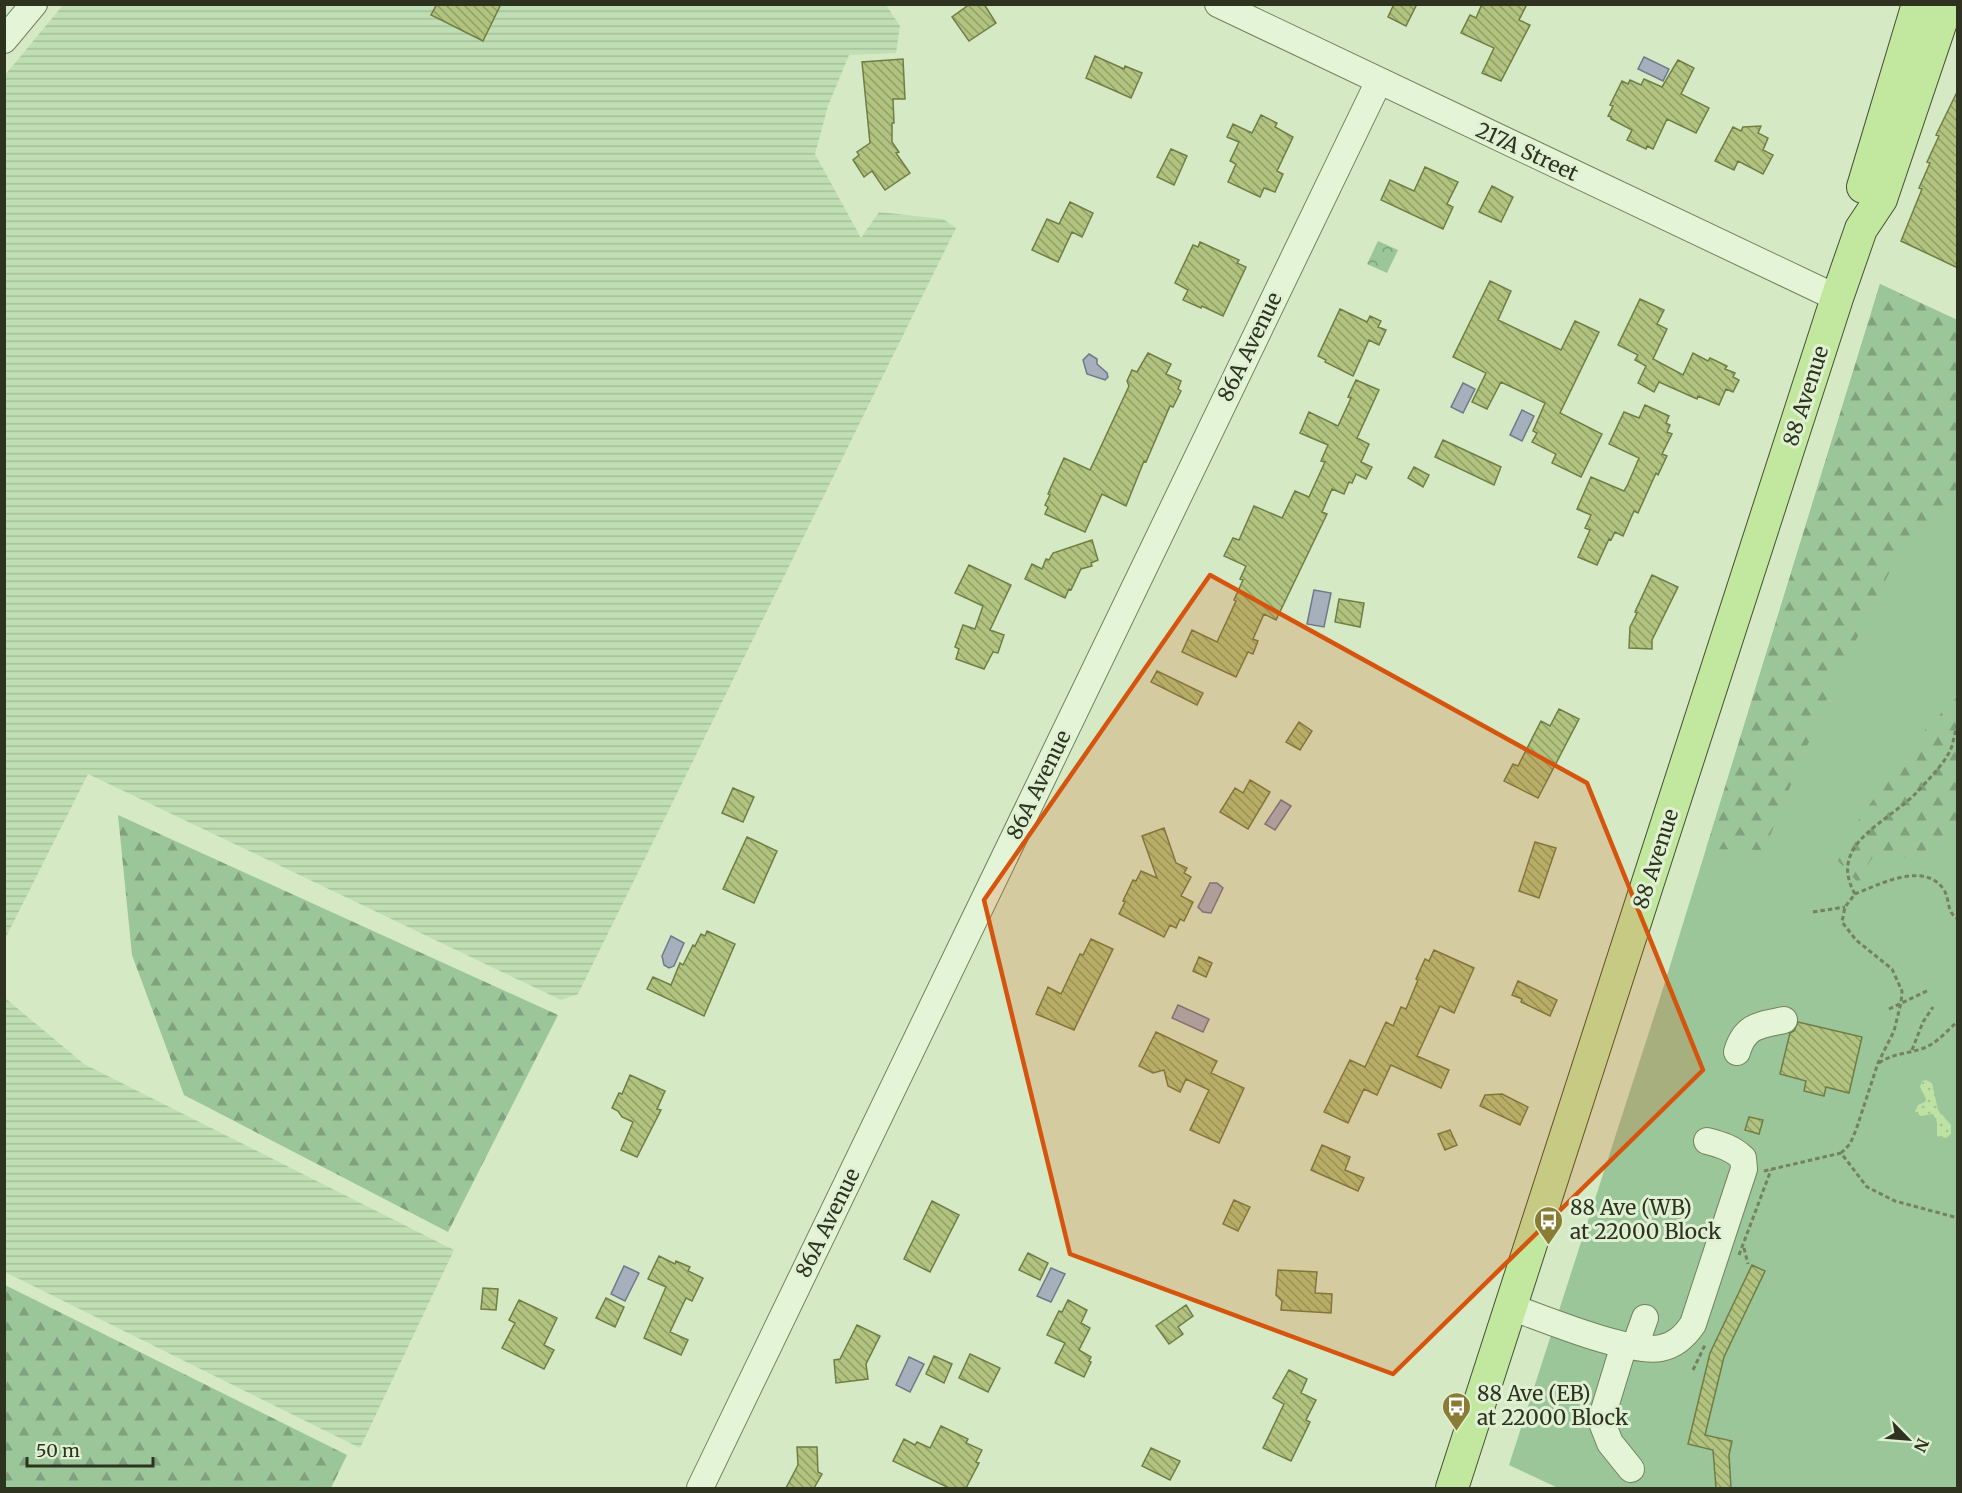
<svg xmlns="http://www.w3.org/2000/svg" width="1962" height="1493" viewBox="0 0 1962 1493" font-family="Merriweather,serif">
<style>
.farmland{fill:url(#farmland-rules)}
.grass{fill:#9bc69a}
.forest{fill:url(#forest-firs)}
.sand{fill:url(#sand-dots)}
.park{fill:url(#park-crowns)}
.water{fill:#a6b0bd;stroke:#6e798a;stroke-width:1.5}
.building{fill:url(#building-back-hatch);stroke:#707e45;stroke-width:1.5}
.lines{fill:none;stroke-linecap:round;stroke-linejoin:round}
.minor-casing{stroke:#74825d;stroke-width:28}
.major-casing{stroke:#465031;stroke-width:34}
.path{stroke:#74825d;stroke-width:3;stroke-dasharray:4.5 3;stroke-linecap:butt}
.minor{stroke:#e4f5d7;stroke-width:26}
.major{stroke:#c2e8a0;stroke-width:32}
.marked{fill:#d5550e;fill-opacity:0.2;stroke:#d5550e;stroke-width:4.5;stroke-linejoin:round}
.labels{text-anchor:middle;stroke-width:6;stroke-linejoin:round;paint-order:stroke}
.street-label{font-size:21px;fill:#2d331f;stroke:#e0f1d3}
.poi-label{font-size:21px;fill:#2d331f;stroke:#e0f1d3;text-anchor:start}
</style>
<defs>
<pattern id="farmland-rules" width="6" height="5" patternUnits="userSpaceOnUse" patternTransform="scale(1.5)"><rect width="6" height="5" fill="#c0deb3"/><path d="M0 2.5h6" fill="none" stroke="#a5bf9a"/></pattern>
<pattern id="forest-firs" width="22" height="20" patternUnits="userSpaceOnUse" patternTransform="scale(1.5)"><rect width="22" height="20" fill="#9bc69a"/><path d="M5 1l3.5 6h-7zM16 11l3.5 6h-7z" fill="#7fa17d"/></pattern>
<pattern id="sand-dots" width="8" height="8" patternUnits="userSpaceOnUse" patternTransform="scale(1.5)"><rect width="8" height="8" fill="#bee2a4"/><path d="M2 2h.1M6 6h.1" fill="none" stroke="#a4c28d" stroke-width="1.8" stroke-linecap="round"/></pattern>
<pattern id="park-crowns" width="20" height="18" patternUnits="userSpaceOnUse" patternTransform="scale(1.5)"><rect width="20" height="18" fill="#9bc69a"/><path d="M2 6a3 3 0 1 1 6 0M12 15a3 3 0 1 1 6 0" fill="none" stroke="#7fa17d"/></pattern>
<pattern id="building-back-hatch" width="6" height="6" patternUnits="userSpaceOnUse" patternTransform="scale(1.5)"><rect width="6" height="6" fill="#b1c37e"/><path d="M-1 5l2 2M0 0l6 6M5-1l2 2" fill="none" stroke="#909f67"/></pattern>
</defs>
<rect width="100%" height="100%" fill="#d5e9c5"/>
<path class="farmland" d="M63,5h823l14,21 -4,27 -47,2 -21,51 -13,48 46,84 18,-26 64,7 13,9 -378,766 -17,6 -473,-226 -83,165v-864z
M5,998l79,66 370,186 -94,198 -355,-176z"/>
<path class="grass" d="M1880,284l77,36v1168h-399l-49,-23 152,-470z"/>
<path class="forest" d="M1880,284l77,36v168l-65,79 -67,136 -61,147 -58,-1z
M1957,697v141l-51,20 -18,-3 -15,2 -7,10 4,13 -5,4h-6l-21,-23 15,-33 64,-90z
M118,815l440,200 -110,217 -264,-137 -52,-140z
M5,1285l342,170 -16,33h-326z"/>
<path class="sand" d="M1926,1080l6,3 6,27 13,15v9l-5,4 -9,-2v-14l-4,-8 -12,2 -6,-4 3,-7 7,-3 1,-3 -6,-12 2,-6z"/>
<path class="park" d="M1378,241l20,9 -11,23 -20,-9z"/>
<path class="water" d="M1644,57l25,12 -6,12 -25,-12z
M1089,354l8,5v5l10,9 1,4 -3,3 -18,-6 -4,-14z
M1463,383l12,6 -12,24 -12,-6z
M1522,410l12,6 -12,25 -12,-6z
M1314,590l17,3 -7,34 -17,-3z
M1281,800l10,6 -16,24 -10,-6z
M1210,883h7l6,5 -12,25 -8,-1 -5,-5z
M671,936l13,7 -10,23 -5,2 -5,-3 -2,-9z
M1178,1005l31,14 -6,13 -31,-14z
M624,1266l15,7 -14,28 -14,-7z
M1051,1268l14,6 -14,28 -14,-6z
M909,1357l15,7 -14,28 -14,-7z"/>
<path class="building" d="M437,4h64l-18,37 -52,-26z
M970,4h14l12,19 -27,18 -17,-24z
M1394,4h23l-11,22 -18,-9z
M1482,4h45l-8,16 11,5 -29,56 -19,-8 12,-25 -33,-15 9,-18 6,3z
M1095,56l29,13 1,-3 17,7 -11,25 -45,-20z
M903,59l2,40h-12l1,24h-2v19l7,10 -3,1 14,20 -25,17 -13,-19 -8,6 -11,-17 6,-5 -2,-3 13,-9 -8,-81z
M1678,60l16,8 -13,26 28,14 -13,25 -29,-14 -14,30 -6,-3 -1,3 -19,-9 5,-10 -21,-11v-2l-3,-1 5,-10 -3,-1 12,-24 6,3 2,-4 11,5 3,-6 18,8z
M1958,90v178l-57,-27 21,-52 -3,-1 11,-25 -3,-1 12,-26 -3,-1z
M1261,115l16,8 -2,4 18,10 -16,34 6,3 -8,18 -11,-4 -4,9 -32,-15 8,-18 -6,-3 9,-19 -12,-5 6,-13 19,9z
M1761,126l-3,7 10,5 -5,12 10,5 -10,19 -25,-13 -4,9 -19,-9 18,-34 8,4 2,-4z
M1171,149l16,7 -13,29 -17,-8z
M1425,167l33,15 -11,22 6,3 -10,22 -62,-29 9,-20 24,11z
M1492,186l21,11 -12,25 -22,-10z
M1070,202l23,11 -11,24 -10,-5 -14,30 -26,-12 15,-31 12,5z
M1200,242l39,18 -2,3 9,4 -23,49 -21,-10 -1,2 -18,-8 5,-10 -13,-7 18,-38 5,2z
M1490,281l21,10 -13,29 63,30 14,-29 24,11 -39,81 42,21 -21,43 -29,-14 4,-9 -24,-12 5,-9 -4,-2 12,-28 -44,-21 -14,27 -15,-7 14,-29 -33,-16z
M1640,299l24,11 -7,14 10,5 -14,30 30,16 10,-22 15,8 2,-3 17,8 -2,3 10,4 -2,4 6,3 -6,12 -7,-3 -7,16 -21,-9 -1,3 -38,-17 -5,10 -16,-9 8,-17 -11,-6 3,-5 -20,-10z
M1340,309l27,13 3,-6 11,5 -3,6 8,3 -7,15 -10,-5 -16,36 -28,-14 1,-2 -8,-4z
M1148,353l23,11 -5,10 15,7 -3,8 3,2 -8,16 -3,-1 -24,56 -2,-1 -18,45 -24,-12 -17,38 -40,-18 3,-7 -3,-2 5,-10 -2,-1 16,-36 26,12 39,-84 -2,-5 5,-11 5,2z
M1356,380l23,10 -22,48 12,6 -8,18 11,5 -6,12 -10,-5 -4,9 -3,-1 -5,12 -12,-5 -10,23 5,2 -51,106 -12,-6 -11,25 5,2 -5,13 -5,-2 -12,25 -54,-25 10,-22 25,12 19,-41 -2,-1 9,-20 -3,-1 6,-13 -22,-10 9,-18 6,2 15,-34 28,12 13,-27 14,6 16,-35 -4,-1 7,-16 -28,-12 9,-21 29,14 13,-28 -3,-1z
M1645,405l24,11 -3,7 4,2 -3,7 5,2 -10,20 5,2 -9,19 -2,-2 -18,40 -4,-2 -11,25 -8,-4 -4,8 -2,-1 -12,26 -19,-8 12,-27 -5,-2 6,-13 -14,-6 14,-32 33,14 3,-5 12,-28 -30,-14 15,-32 15,6z
M1443,440l58,27 -7,18 -59,-28z
M1414,467l15,8 -6,12 -15,-9z
M1092,540l6,20 -7,3 1,3 -11,3 -10,21 -2,-1 -4,9 -40,-19 7,-15 10,5 4,-10 3,1 4,-7z
M969,565l42,20 -21,45 14,5 -6,18 -5,-1 -9,17 -28,-10 3,-10 -4,-2 8,-22 12,4 8,-23 -28,-13z
M1652,575l26,12 -26,53v9l-23,-1 1,-21 7,-14 -2,-1z
M1339,599l25,4 -4,24 -25,-5z
M1157,671l46,22 -6,12 -46,-23z
M1559,709l20,10 -41,79 -34,-17 9,-17 5,2 23,-45 9,5z
M1299,722l13,9 -12,19 -14,-8z
M1250,780l20,12 -22,37 -28,-17 15,-24 8,5z
M733,788l21,9 -11,25 -21,-9z
M1164,828l12,35 11,5 -3,5 7,4 -10,19 12,6 -9,19 -4,-2 -4,9 -6,-3 -6,12 -45,-23 6,-12 -2,-1 10,-21 3,1 5,-10 16,7 -15,-42z
M747,837l30,14 -23,52 -31,-14z
M1535,842l21,6 -17,50 -20,-7z
M707,931l28,13 -31,72 -57,-27 6,-12 18,8 9,-22 3,2 10,-20 2,1 6,-12 4,2z
M1091,939l22,10 -39,81 -38,-16 12,-27 13,7 19,-40 3,1z
M1434,950l40,18 -20,45 -14,-7 -23,50 32,14 -8,18 -50,-23 -14,30 -13,-6 -16,34 -24,-11 26,-52 15,7 21,-45 7,4 8,-19 5,2 12,-29 -2,-1 9,-20 4,2z
M1199,957l13,6 -6,14 -13,-6z
M1518,981l39,19 -7,16 -29,-14 1,-3 -10,-4z
M1798,1022l64,15 -13,56 -23,-6 -2,9 -20,-5 2,-10 -26,-7 10,-41 4,-2z
M1156,1032l61,29 -6,12 33,15 -25,55 -29,-13 19,-40 -23,-11 -6,13 -12,-6 -4,-16 -11,3 -14,-7z
M630,1075l35,16 -8,18 4,1 -24,47 -16,-7 12,-28 -11,-5 -4,-6 -6,-3 7,-15 3,1z
M1502,1094l26,13 -8,18 -40,-19 5,-11z
M1749,1117l14,3 -4,14 -14,-4z
M1450,1130l7,15 -12,5 -7,-16z
M1322,1145l28,12 -5,13 19,8 -6,13 -47,-21z
M1234,1200l16,7 -12,24 -15,-7z
M932,1201l27,14 -29,57 -26,-13z
M1028,1253l20,10 -8,17 -21,-10z
M659,1256l16,8 1,-3 14,6 -2,4 15,7 -11,23 -6,-3 -16,34 18,8 -7,15 -37,-17 22,-51 -18,-8z
M1752,1265l13,6 -41,86 -19,78 27,6 -3,14 2,33h-15l-3,-38 -25,-6 22,-91z
M1278,1270l39,2 -2,21 17,1 -1,19 -50,-3 1,-9 -6,-6z
M483,1288l15,1 -2,21 -15,-1z
M606,1298l18,9 -9,20 -19,-9z
M519,1300l38,18 -13,27 10,5 -10,19 -42,-21 13,-25 -6,-3z
M1068,1300l19,10 -6,13 9,5 -11,22 12,7 -2,4 2,1 -7,15 -29,-14 10,-20 -18,-8 12,-24 3,1z
M1186,1305l7,11 -15,11 5,7 -14,10 -13,-18z
M857,1325l23,11 -14,28 2,15 -32,4 -2,-23 6,-1z
M970,1354l30,14 -12,24 -29,-14z
M934,1356l18,8 -8,19 -18,-9z
M1289,1370l18,9 -6,14 15,7 -10,20 4,2 -19,39 -28,-13 21,-44 -11,-6z
M941,1426l27,13 -2,4 16,7 -6,12 3,1 -13,25h-17l-56,-27 11,-22 11,6 2,-3 13,6z
M797,1447h20l1,25 4,2 -8,14h-28l12,-23z
M1151,1448l29,13 -10,19 -28,-14z"/>
<g class="lines">
<defs>
<path id="minor" d="M1218,4l619,294
M4,40l30,-36
M1737,1052c8,-27 23,-27 47,-32
M1511,1307c34,12 117,47 150,41 15,-3 24,-12 32,-24l51,-155 -1,-11c-11,-10 -21,-13 -36,-17
M1624,1345l-23,75 9,23 21,26
M1635,1346l10,-28
M700,1488l679,-1407"/>
<path id="major" d="M1863,187l55,-183
M1452,1488l385,-1190 24,-69 20,-30 66,-195"/>
</defs>
<use href="#minor" class="minor-casing"/>
<use href="#major" class="major-casing"/>
<path class="path" d="M1855,894c23,-9 70,-34 89,-4 6,9 2,22 14,29
M1813,912l32,-5
M1889,1009l40,-19
M1912,1050l11,-28 10,-15
M1879,1063c14,-10 29,-9 45,-15 13,-5 24,-18 34,-27
M1841,1153l9,-9 6,-14 22,-67 16,-32 7,-28 1,-12 -10,-22 -36,-29 -14,-18 3,-15 10,-13c-29,-51 35,-72 63,-103 10,-11 25,-26 32,-40 4,-9 4,-18 8,-27
M1764,1171l77,-18 26,34 28,14 63,17
M1744,1248l4,16
M1739,1255l32,-85
M1693,1370l12,-25"/>
<use href="#minor" class="minor"/>
<use href="#major" class="major"/>
</g>
<path class="marked" d="M1210,575l377,208 116,287 -310,304 -323,-120 -86,-354z"/>
<defs>
<symbol id="bus-pin" viewBox="-11 -11 22 30"><path d="M0 17L-7.5 6A9.5 9.5 0 1 1 7.5 6Z" fill="#8a7c33" stroke="#e0f1d3"/><path d="M-5-6H5V4H4V6H2V4H-2V6H-4V4H-5ZM-3.5-4V0h7V-4ZM-3.5 1.2v1.5H-2V1.2ZM2 1.2v1.5H3.5V1.2Z" fill="#fff"/></symbol>
</defs>
<g fill-rule="evenodd">
<use href="#bus-pin" x="1532" y="1204" width="33" height="45"/>
<use href="#bus-pin" x="1440" y="1390" width="33" height="45"/>
</g>
<g class="labels">
<g class="street-label">
<text transform="translate(1527 152) rotate(25)" y="7">217A Street</text>
<text transform="translate(1250 347) rotate(-64)" y="7">86A Avenue</text>
<text transform="translate(1806 396) rotate(-72)" y="7">88 Avenue</text>
<text transform="translate(1039 785) rotate(-64)" y="7">86A Avenue</text>
<text transform="translate(1656 859) rotate(-72)" y="7">88 Avenue</text>
<text transform="translate(828 1223) rotate(-64)" y="7">86A Avenue</text>
</g>
<g class="poi-label">
<text x="1570" y="1215">88 Ave (WB)<tspan x="1570" dy="24">at 22000 Block</tspan></text>
<text x="1477" y="1401">88 Ave (EB)<tspan x="1477" dy="24">at 22000 Block</tspan></text>
</g>
</g>
<rect width="1962" height="1493" fill="none" stroke="#2d331f" stroke-width="12"/>
<g transform="translate(1908 1439) rotate(115)" stroke="#e0f1d3" stroke-width="4.5" paint-order="stroke">
<path d="M0-4.5L10 22L0 15L-10 22Z" fill="#2d331f"/>
<text y="-9" font-size="16" font-weight="bold" text-anchor="middle" fill="#2d331f">N</text>
</g>
<path d="M27 1457v9h126v-9" fill="none" stroke="#2d331f" stroke-width="3"/>
<text x="36" y="1457" font-size="18" fill="#2d331f" stroke="#e0f1d3" stroke-width="4.5" paint-order="stroke">50 m</text>
</svg>
